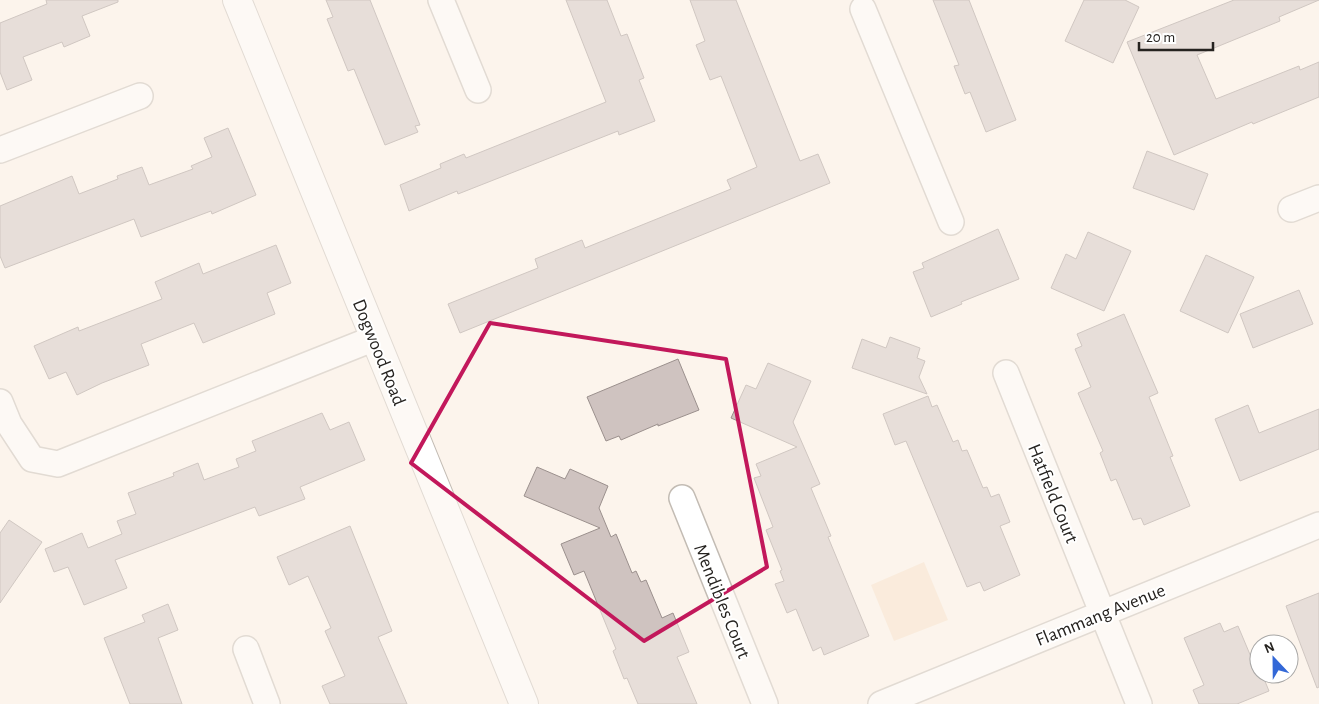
<svg xmlns="http://www.w3.org/2000/svg" width="1319" height="704" viewBox="0 0 1319 704" font-family="'Alegreya Sans',sans-serif">
<style>
.green{fill:#f8e1c8}
.building{fill:#cfc3c0;stroke:#9b908d}
.lines{fill:none;stroke-linecap:round;stroke-linejoin:round}
.street-casing{stroke:#c3bcb4;stroke-width:28}
.secondary-casing{stroke:#c3bcb4;stroke-width:30}
.street{stroke:#fff;stroke-width:25}
.secondary{stroke:#fff;stroke-width:28}
.marked{fill:none;stroke:#c2185b;stroke-width:4;stroke-linejoin:round}
.labels{text-anchor:middle;stroke-width:4;stroke-linejoin:round;paint-order:stroke}
.street-label{font-size:19px;fill:#262320;stroke:#fff}
</style>
<rect width="100%" height="100%" fill="#fcf4ec"/>
<path class="green" d="M924,562l24,58 -54,21 -23,-56z"/>
<path class="building" d="M46,0h72v2l-36,14 8,20 -26,11 -2,-5 -39,15 9,23 -25,10 -7,-18v-49l47,-19z
M326,0h44l50,125 -5,1 3,6 -33,13 -31,-76 -6,2 -21,-52 6,-2z
M566,0h41l14,36 6,-2 17,44 -5,2 16,41 -36,14 -1,-4 -160,63 -1,-3 -48,20 -9,-26 41,-17 -1,-4 24,-10 2,4 140,-56z
M690,0h46l64,161 18,-7 12,29 -370,150 -12,-29 90,-36 -3,-9 47,-19 3,8 146,-59 -4,-9 30,-13 -36,-91 -11,4 -14,-35 9,-4z
M933,0h36l47,120 -30,12 -16,-40 -5,2 -11,-28 5,-1z
M1084,0h41l14,7 -26,56 -48,-22z
M1234,0h85l-40,17 1,4 -83,34 19,44 83,-33 1,4 19,-8v35l-66,27 -1,-2 -78,33 -47,-113z
M228,128l28,67 -44,19 -1,-3 -70,26 -7,-18 -129,49 -5,-12v-50l72,-30 7,18 39,-15 -1,-3 25,-9 7,18 44,-16 -2,-3 21,-9 -8,-19z
M1147,151l61,23 -14,36 -61,-22z
M998,229l21,50 -58,23 1,2 -31,13 -18,-45 11,-4 -2,-5z
M1088,232l43,19 -27,60 -53,-23 15,-34 10,5z
M276,245l15,38 -24,10 8,21 -72,29 -9,-20 -53,21 8,21 -47,18 -25,12 -11,-23 -17,7 -15,-33 44,-19 1,4 83,-32 -7,-17 44,-19 4,11z
M1206,255l48,22 -26,56 -48,-22z
M1299,290l14,34 -60,24 -13,-34z
M1124,314l34,79 -9,4 24,59 -3,1 20,49 -46,19 -3,-7 -8,2 -17,-41 -5,2 -11,-28 3,-2 -25,-58 13,-6 -16,-38 7,-3 -5,-12z
M890,337l30,11 -3,10 8,3 -6,16 8,17 -75,-26 10,-29 24,9z
M678,359l21,51 -41,16v-2l-37,16 -2,-4 -13,5 -19,-44z
M768,363l43,18 -18,41 27,62 -9,4 20,48 -3,1 41,99 -45,19 -3,-8 -8,4 -17,-42 -9,4 -12,-29 9,-3 -4,-10 2,-1 -16,-40 7,-3 -19,-49 7,-2 -5,-12 41,-17 -66,-29 15,-33 10,4z
M928,396l4,11 5,-2 16,37 5,-2 4,11 5,-1 16,38 4,-1 4,10 8,-3 11,28 -10,4 20,49 -36,16 -4,-9 -13,5 -61,-146 -11,4 -12,-31z
M1248,405l11,28 60,-24v40l-79,32 -25,-62z
M322,413l8,17 19,-8 16,38 -65,27 5,12 -46,17 -4,-9 -140,53 12,28 -43,17 -16,-38 -14,5 -9,-23 37,-16 6,15 34,-14 -5,-13 19,-7 -8,-21 46,-17 -1,-3 25,-10 6,17 35,-13 -3,-8 20,-8 -4,-10z
M537,467l28,12 5,-10 38,17 -9,22 12,29 5,-3 16,39 4,-2 5,11 5,-2 16,38 11,-5 16,39 -12,5 20,47h-59l-11,-26 -3,1 -11,-28 3,-2 -32,-78 -10,4 -13,-31 39,-16 -76,-32z
M9,520l33,22 -42,61v-70z
M350,526l42,105 -14,6 29,67h-77l-8,-18 23,-10 -20,-45 6,-3 -23,-52 -19,9 -12,-28z
M1319,593v94l-2,1 -31,-82z
M168,604l10,26 -20,8 24,66h-52l-26,-66 41,-16 -3,-7z
M1220,623l4,9 14,-6 16,38 3,-1 2,11h3l7,17 -32,13h-38l-6,-14 11,-5 -20,-47z"/>
<g class="lines">
<defs>
<path id="street" d="M441,0l37,90
M863,9l88,213
M0,150l140,-54
M1291,209l28,-11
M1006,373l133,331
M0,402l9,22 23,35 26,5 317,-126
M682,498l83,206
M246,649l21,55
M881,704l438,-179"/>
<path id="secondary" d="M237,0l287,704"/>
</defs>
<use href="#street" class="street-casing"/>
<use href="#secondary" class="secondary-casing"/>
<use href="#street" class="street"/>
<use href="#secondary" class="secondary"/>
</g>
<path d="M0 0H1319V704H0ZM490,323l236,36 41,208 -123,74 -233,-178z" fill="#fcf4ec" fill-opacity=".55" fill-rule="evenodd"/>
<path class="marked" d="M490,323l236,36 41,208 -123,74 -233,-178z"/>
<g class="labels">
<g class="street-label">
<text transform="translate(380 352) rotate(68)" y="7">Dogwood Road</text>
<text transform="translate(1054 493) rotate(68)" y="7">Hatfield Court</text>
<text transform="translate(723 601) rotate(68)" y="7">Mendibles Court</text>
<text transform="translate(1100 614) rotate(-22)" y="7">Flammang Avenue</text>
</g>
</g>
<g transform="translate(1274 659) rotate(338)"><circle r="24" fill="#ffffff" stroke="#a8a7a6"/>
<path d="M0-4L9 19L0 12L-9 19Z" fill="#3368d7"/>
<text y="-8" font-size="14" font-weight="bold" text-anchor="middle" fill="#262320">N</text>
</g>
<path d="M1139 42v8h74v-8" fill="none" stroke="#262320" stroke-width="2.5"/>
<text x="1146" y="42" font-size="15" fill="#262320" stroke="#ffffff" stroke-width="4" paint-order="stroke">20 m</text>
</svg>
